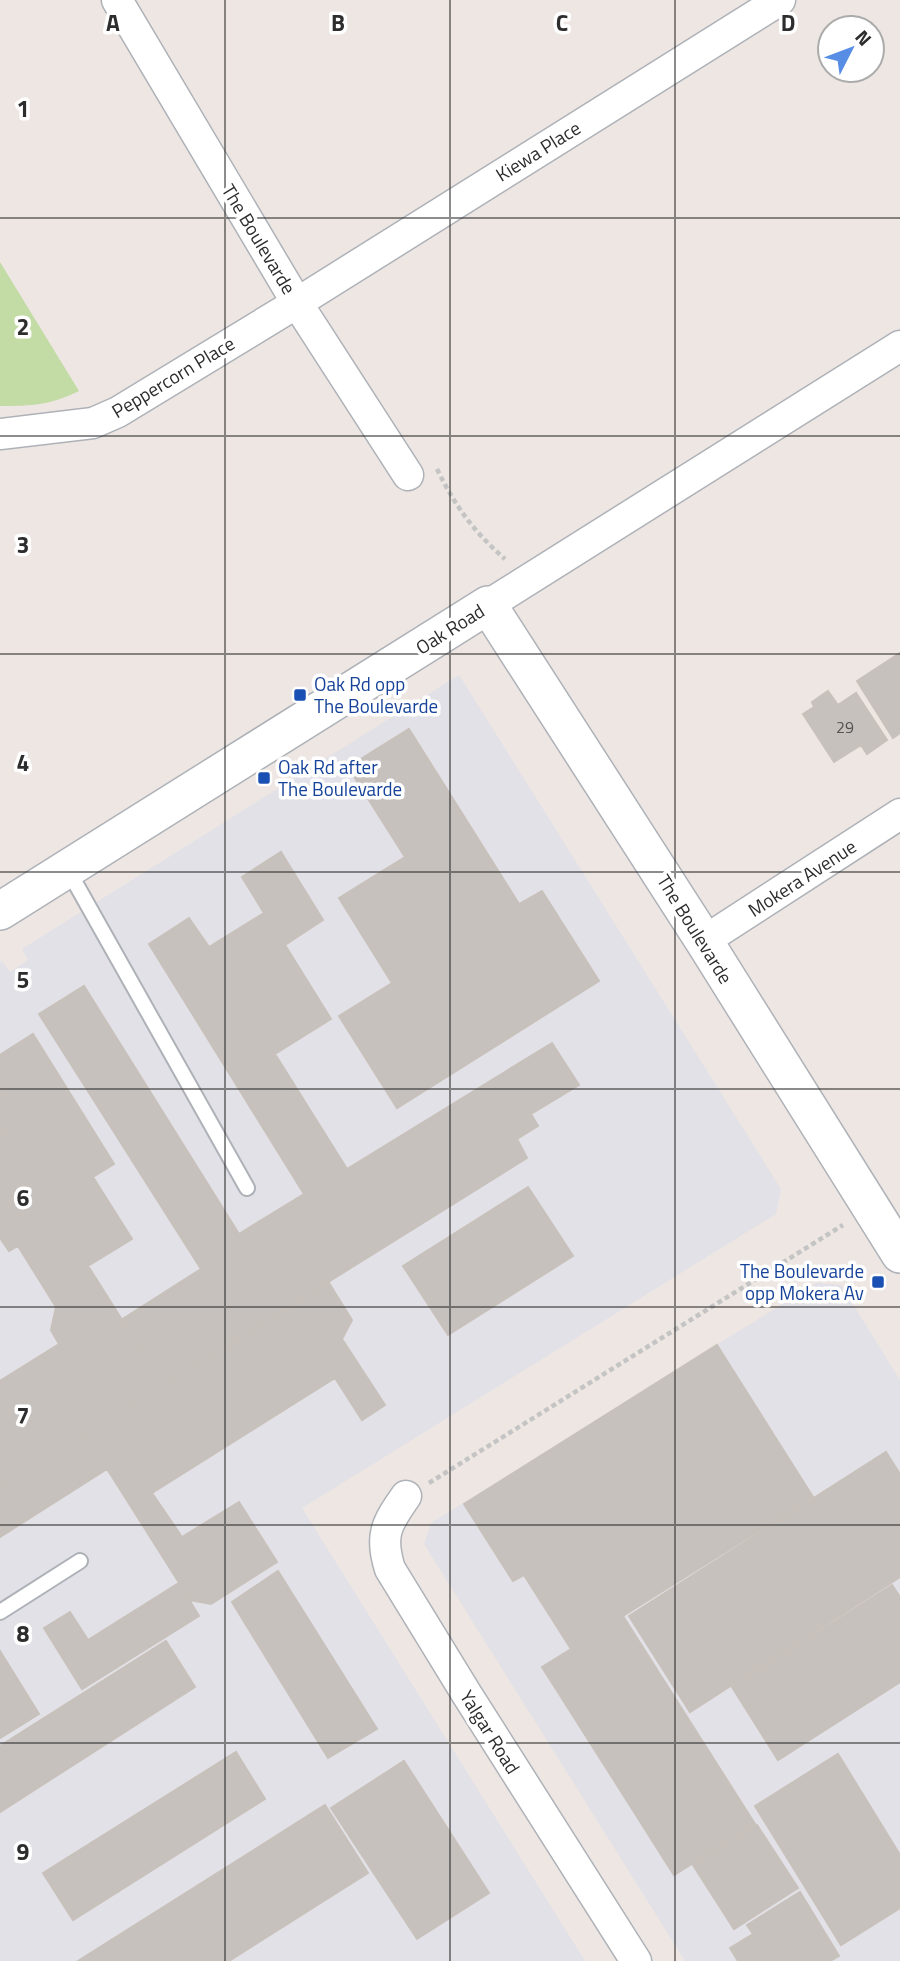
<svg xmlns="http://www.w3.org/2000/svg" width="900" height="1961" viewBox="0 0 900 1961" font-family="'Titillium Web',sans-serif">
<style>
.industrial{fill:#e2e1e7}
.green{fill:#c3dca6}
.building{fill:#c6c1bd;stroke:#c8c1bb;stroke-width:2}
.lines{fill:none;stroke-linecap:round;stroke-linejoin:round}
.service-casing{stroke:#aeb2b8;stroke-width:18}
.minor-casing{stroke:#aeb2b8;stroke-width:33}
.tertiary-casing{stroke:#aeb2b8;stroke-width:40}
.path{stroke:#c4c4c4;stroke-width:4.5;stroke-dasharray:5 3.5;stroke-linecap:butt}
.service{stroke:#fff;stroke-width:14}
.minor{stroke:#fff;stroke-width:30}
.tertiary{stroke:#fff;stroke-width:37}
.grid{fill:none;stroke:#2d2d2d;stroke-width:2;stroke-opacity:0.55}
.transit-dot{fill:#1a4fb4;stroke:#fff;stroke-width:2.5}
.labels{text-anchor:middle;stroke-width:7;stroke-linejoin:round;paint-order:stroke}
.number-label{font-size:16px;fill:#535251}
.street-label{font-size:19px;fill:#2d2d2d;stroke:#fff}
.transit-label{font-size:19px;fill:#164399;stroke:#fff;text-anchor:start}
.grid-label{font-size:23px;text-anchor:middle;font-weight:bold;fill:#2d2d2d;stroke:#fff;stroke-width:7;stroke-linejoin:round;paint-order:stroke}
</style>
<rect width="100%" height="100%" fill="#ede6e2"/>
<path class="industrial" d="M459,675l322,514 -5,25 -474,294 283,453h-585v-998l2,-2 8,11 18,-12 -6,-11z
M816,1283l25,2 59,95v581h-215l-261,-417 7,-21z"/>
<path class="green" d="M0,262l79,129c-29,14 -46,15 -79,15z"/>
<path class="building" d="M900,653v80l-7,5 -36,-57z
M828,691l10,14 18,-12 31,47 -20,14 -6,-9 -27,17 -31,-48 11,-7 -2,-5z
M409,729l110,175 23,-13 57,90 -202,127 -58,-92 53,-33 -53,-85 66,-41 -57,-90z
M281,852l42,68 -38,25 46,74 -56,35 72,115 205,-126 27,42 -48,29 7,12 -21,13 10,19 -364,227 -42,-65 80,-51 -162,-255 45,-28 155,248 65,-40 -155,-250 40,-26 20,29 55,-34 -22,-36z
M33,1034l81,130 -21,13 39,62 -44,27 -88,-140v-71z
M0,1126l163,259 -163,102v-106l59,-37 -8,-14 5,-23 -38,-61 -9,5 -9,-13z
M528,1187l45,69 -125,79 -45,-69z
M329,1283l23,37 -10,19 43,66 -23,15 -27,-42 -183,115 30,44 57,-35 38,60 -66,42 -21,-4 -105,-166z
M717,1345l96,152 -190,119 132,208 -81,51 -132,-208 29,-18 -47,-74 -11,6 -49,-77z
M85,1434l22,35 -107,68v-50z
M886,1452l14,22v103l-210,135 -61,-96z
M278,1571l99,158 -49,29 -96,-156z
M179,1583l20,33 -117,73 -38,-61 26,-16 18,28z
M892,1585l8,12v85l-122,78 -46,-73z
M166,1641l29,46 -195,125v-66z
M0,1651l39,63 -39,24z
M236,1752l29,47 -192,121 -30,-47z
M838,1754l62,101v53l-59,37 -86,-139z
M404,1761l85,132 -72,46 -86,-131z
M325,1805l43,68 -139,88h-151z
M757,1825l41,63 -64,41 -41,-64z
M800,1892l39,64 -9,5h-92l-8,-13 23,-14 -6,-9z"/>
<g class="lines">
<defs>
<path id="service" d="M68,870l179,318
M0,1612l80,-51"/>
<path id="minor" d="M117,0l180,303 111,172
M0,434l93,-11 25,-11 179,-109 483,-303
M488,605l412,-259
M704,941l196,-127
M406,1496c-19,27 -27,39 -16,73l76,124 170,268"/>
<path id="tertiary" d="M0,911l488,-306 216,336 196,313"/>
</defs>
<use href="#service" class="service-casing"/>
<use href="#minor" class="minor-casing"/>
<use href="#tertiary" class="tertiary-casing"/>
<path class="path" d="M437,469c18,37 37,63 68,90
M429,1483l414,-258"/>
<use href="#service" class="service"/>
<use href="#minor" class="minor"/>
<use href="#tertiary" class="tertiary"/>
</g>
<path class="grid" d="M225,0v1961M450,0v1961M675,0v1961M0,218h900M0,436h900M0,654h900M0,872h900M0,1089h900M0,1307h900M0,1525h900M0,1743h900"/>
<g class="transit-dot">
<rect x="293" y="688" width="14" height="14" rx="3.5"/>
<rect x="257" y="771" width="14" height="14" rx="3.5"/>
<rect x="871" y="1275" width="14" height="14" rx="3.5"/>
</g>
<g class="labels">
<g class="number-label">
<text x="845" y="733">29</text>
</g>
<g class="street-label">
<text transform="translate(538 151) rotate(-32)" y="7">Kiewa Place</text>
<text transform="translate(259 239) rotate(59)" y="7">The Boulevarde</text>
<text transform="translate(173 377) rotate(-31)" y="7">Peppercorn Place</text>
<text transform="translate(450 629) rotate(-32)" y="7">Oak Road</text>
<text transform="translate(802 878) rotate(-33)" y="7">Mokera Avenue</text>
<text transform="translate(695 929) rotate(58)" y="7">The Boulevarde</text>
<text transform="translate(490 1732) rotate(58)" y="7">Yalgar Road</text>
</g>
<g class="transit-label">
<text x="314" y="691">Oak Rd opp<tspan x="314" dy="22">The Boulevarde</tspan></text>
<text x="278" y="774">Oak Rd after<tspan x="278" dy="22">The Boulevarde</tspan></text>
<text x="864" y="1278" text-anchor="end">The Boulevarde<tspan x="864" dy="22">opp Mokera Av</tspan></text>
</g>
</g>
<g class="grid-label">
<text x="113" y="31">A</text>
<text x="338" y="31">B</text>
<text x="562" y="31">C</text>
<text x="788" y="31">D</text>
<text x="23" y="117">1</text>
<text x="23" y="335">2</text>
<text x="23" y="553">3</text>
<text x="23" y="771">4</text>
<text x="23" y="988">5</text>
<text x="23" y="1206">6</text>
<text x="23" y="1424">7</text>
<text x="23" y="1642">8</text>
<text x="23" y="1860">9</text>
</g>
<g transform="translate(851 49) rotate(48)"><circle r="33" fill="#ffffff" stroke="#ababab" stroke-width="2"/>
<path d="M0-5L12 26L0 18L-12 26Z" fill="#578de4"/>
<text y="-10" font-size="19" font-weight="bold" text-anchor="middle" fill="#2d2d2d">N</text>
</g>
</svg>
